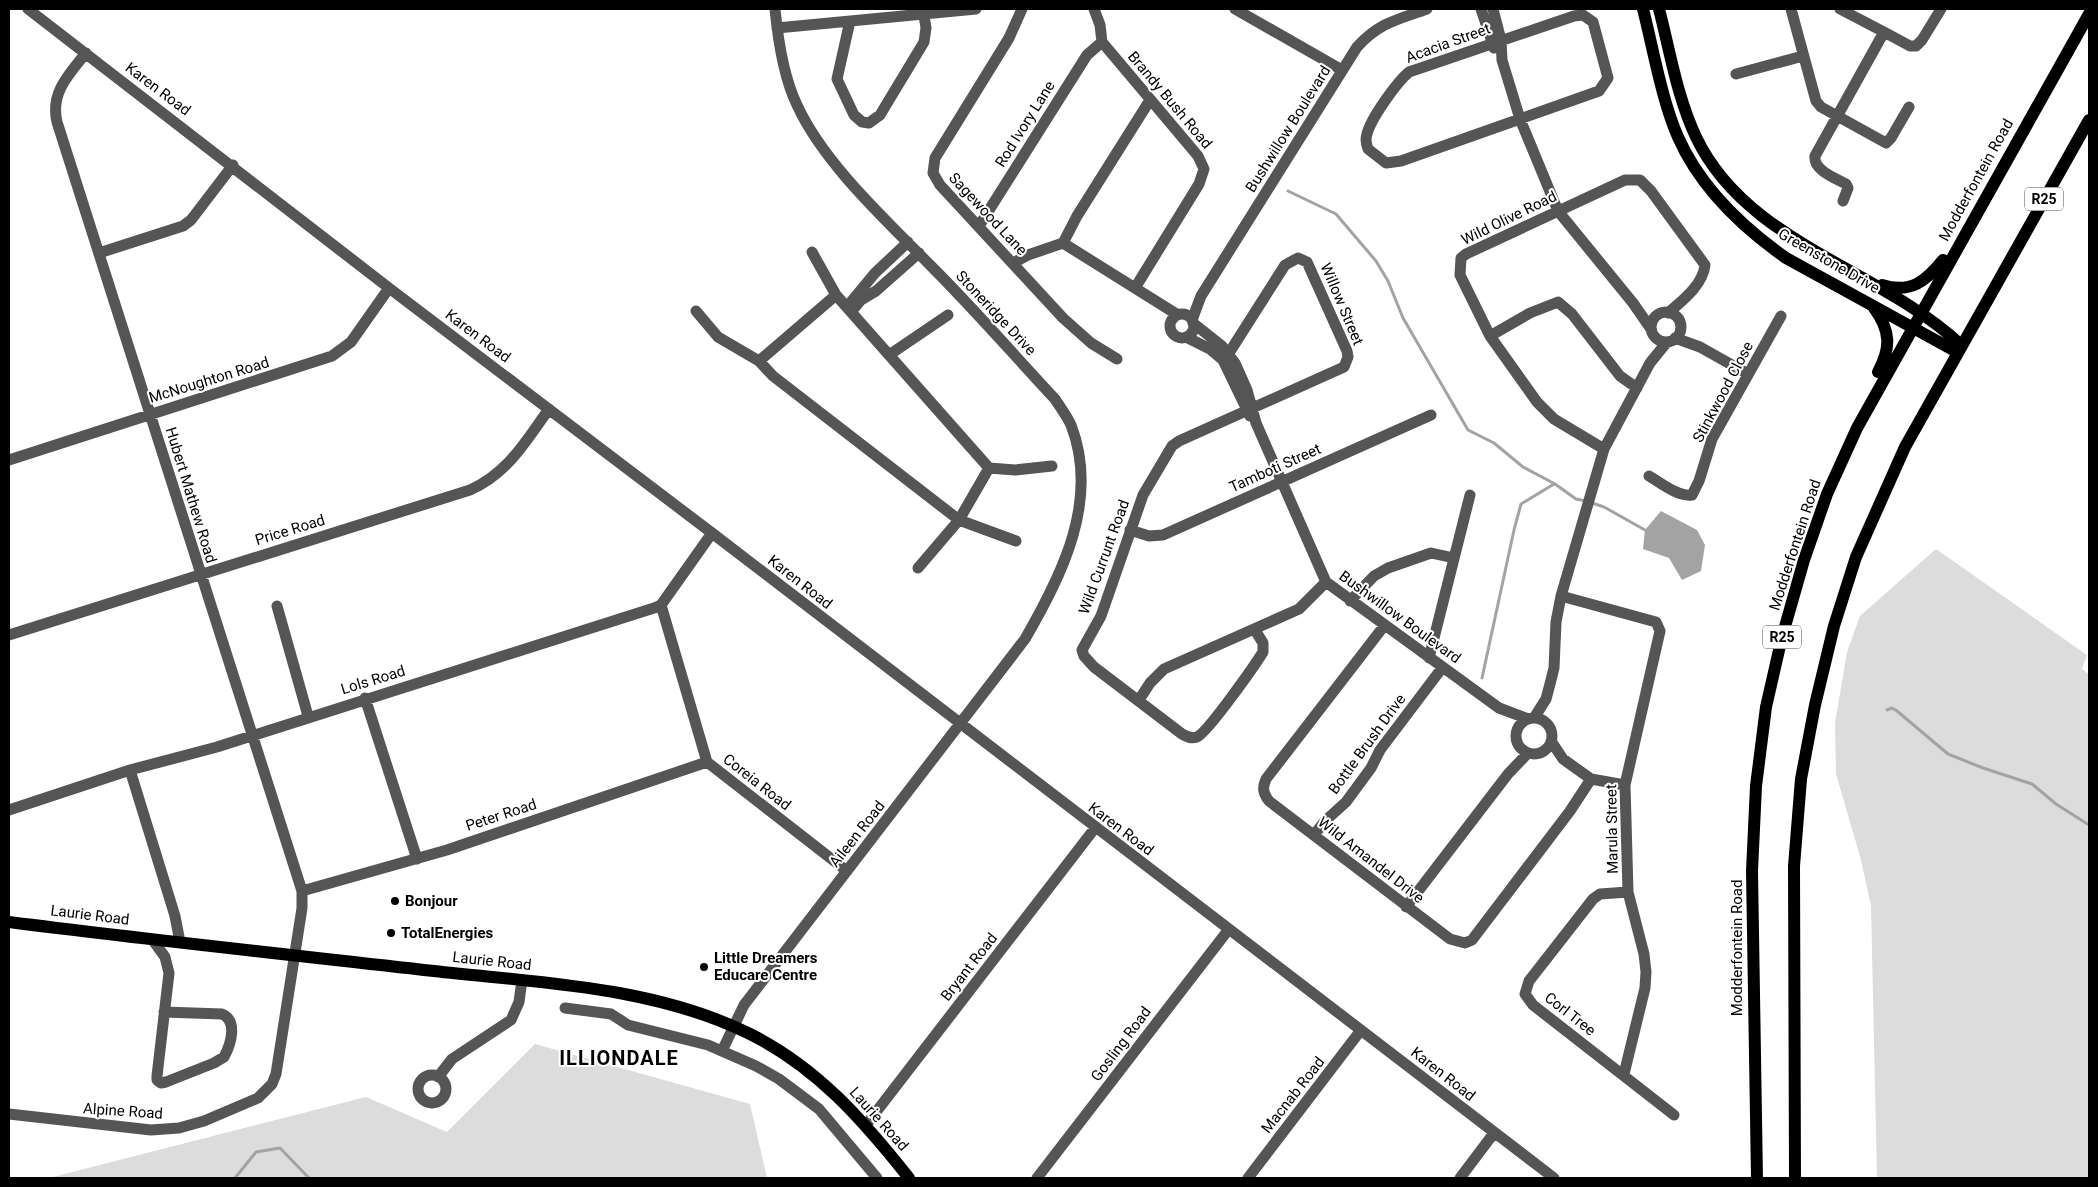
<svg xmlns="http://www.w3.org/2000/svg" width="2098" height="1187" viewBox="0 0 2098 1187" font-family="Roboto,sans-serif">
<style>
.green{fill:#dcdcdc}
.water{fill:#a3a3a3}
.lines{fill:none;stroke-linecap:round;stroke-linejoin:round}
.stream{stroke:#a3a3a3;stroke-width:3}
.minor{stroke:#555;stroke-width:11}
.major{stroke:#000;stroke-width:12}
.poi-dot{fill:#000;stroke:#fff;stroke-width:2}
.labels{text-anchor:middle;stroke-width:4;stroke-linejoin:round;paint-order:stroke}
.shield{fill:#fff;stroke:#4c4c4c;stroke-width:1}
.shield-label{font-size:14px;font-weight:bold;fill:#000}
.street-label{font-size:15px;fill:#000;stroke:#fff}
.poi-label{font-size:15px;font-weight:bold;fill:#000;stroke:#fff;text-anchor:start}
.district-label{font-size:20px;font-weight:bold;letter-spacing:1px;fill:#000;stroke:#fff}
</style>
<rect width="100%" height="100%" fill="#fff"/>
<path class="green" d="M1936,549l151,106 -5,14 7,5v504h-212l-6,-272 -10,-46 -25,-86 -1,-51 12,-71 13,-36z
M535,1044l215,60 17,74h-718l317,-81 81,35z"/>
<path class="water" d="M1661,511l36,19 8,15 -4,26 -19,9 -13,-22 -26,-9 2,-19z"/>
<g class="lines">
<path class="stream" d="M1288,191l48,23 40,47 12,20 15,37 65,112 26,13 29,24 32,17 21,15 10,2
M1592,503l12,4 41,23
M1482,678l32,-148 7,-26 33,-20
M1887,710l5,-2 5,3 51,43 35,14 49,16 24,20 33,21
M235,1178l21,-26 24,-4 29,30"/>
<path class="minor" d="M28,9l361,279 323,245 842,645
M1022,9l-13,29 -74,120 -2,15 7,12 123,133 28,25 26,16
M1094,9l6,16 2,17 96,114 6,13 -5,15 -64,104
M1235,9l107,61
M1481,9l13,39
M1493,9l8,31 1,20 18,59 38,92 75,92 18,26
M1791,9l25,92 5,6 65,36 5,-5 18,-31
M1840,9l44,23 -69,124c-2,14 20,22 31,28l2,4 -5,13
M1583,15l10,7 15,56 -9,13 -198,70 -15,2 -18,-14c-2,-5 -3,-9 -1,-15 4,-16 30,-52 42,-62l165,-56z
M850,21l-13,58 17,36 8,7 7,1 11,-8 44,-73 2,-14 -3,-19
M777,28l199,-19
M1884,32l26,14h6l6,-6 19,-31
M1736,74l67,-18
M979,226l108,-171 15,-13
M1063,243l14,-27 73,-116
M812,252l24,43 153,173 26,2 37,-4
M99,253l84,-27 8,-6 42,-55
M1013,263l15,-8 35,-12 115,72
M851,302l24,-29 33,-31
M696,311l22,26 41,24 14,15 186,144 57,21
M851,312l10,-12 15,-9 43,-38
M1651 327a15 15 0 1 1 30 0a15 15 0 1 1-30 0Z
M1170 326a12 12 0 1 1 24 0a12 12 0 1 1-24 0Z
M1192,320l9,-24 156,-249c22,-24 39,-27 70,-38
M1193,323l29,23 13,17 12,27 9,33 70,159 173,126 29,11
M1490,336l40,-23 28,-11 14,12 48,62 17,12
M1186,337l24,12 13,11 27,56
M1675,338l25,9 48,27
M889,355l59,-40
M1222,359l7,-6 56,-88 13,-7 9,4 40,89 1,6 -4,10 -165,74 -7,5 -29,49 -42,121 -19,34 2,6 10,11 88,67c5,3 9,5 15,3 11,-5 58,-72 66,-85v-9l-8,-13
M759,361l77,-66
M1604,449l-50,-30 -17,-17 -47,-66 -30,-61 1,-17 5,-4 159,-74h15l11,11 54,74c-2,20 -23,36 -37,48
M9,460l323,-104 19,-14 38,-54
M1649,476c12,7 29,21 43,19l7,-14 13,-42 69,-123
M1130,530l19,6 14,-1 268,-120
M918,568l41,-48 30,-52
M1561,596l95,26 4,9 -35,154 3,107 16,62 2,18 -1,16 -21,86
M1350,601l24,-25 14,-8 43,-15 23,5
M661,605l46,157 140,109
M277,606l31,110
M1384,626l-118,153c-4,9 -3,14 3,22l181,138 15,4 7,-3 98,-129 21,-32
M9,635l461,-145c38,-17 55,-48 79,-81
M1429,658l41,-163
M365,698l52,161
M1139,700l11,-17 14,-14 135,-60 27,-27
M1516 736a18 18 0 1 1 36 0a18 18 0 1 1-36 0Z
M1534,718l12,-19 4,-15 4,-16 2,-46 5,-26 43,-147 46,-86 17,-21
M1551,741l12,18 28,20 34,6
M130,770l45,146 5,26
M9,810l121,-40 87,-23 437,-139 7,-3 51,-72
M1314,835l11,-14 21,-19 25,-34 9,-18 62,-82
M302,891l145,-41 260,-88
M1628,892l-28,2 -7,5 -64,82 -4,13 8,11 141,110
M1406,907l102,-133 20,-21
M152,939l13,18 4,16 -12,103v4l4,3 5,-1 48,-19 10,-6c7,-13 14,-36 -2,-43l-58,-2
M565,1008l46,6 17,11 80,20 48,21 23,13 40,30 58,69
M722,1051l22,-46 281,-366c37,-64 75,-139 46,-214 -4,-9 -11,-18 -16,-26 -41,-44 -80,-89 -122,-131 -46,-47 -109,-104 -136,-163 -14,-29 -19,-65 -22,-96
M418 1089a14 14 0 1 1 28 0a14 14 0 1 1-28 0Z
M438,1077l14,-18 59,-39 8,-18 3,-22
M9,1114l142,16 28,-2 25,-7 54,-23 14,-14 4,-10 26,-166v-17l-245,-769c-7,-29 12,-48 29,-69
M866,1125l229,-297
M1037,1178l192,-249
M1248,1178l113,-148
M1460,1178l34,-45"/>
<path class="major" d="M1643,9c10,39 19,92 35,128 22,50 64,90 108,121l171,94
M1659,9c11,42 18,88 37,128 51,107 183,131 265,208
M1882,285c29,9 44,-4 61,-25
M1874,308c17,23 17,40 4,64
M9,922c141,18 284,33 425,49 106,12 217,15 314,62 68,33 115,87 161,145
M1757,1178l-5,-307 4,-85 10,-79 16,-70 22,-77 23,-66 30,-66 232,-414
M1795,1178l-1,-312 7,-87 14,-74 19,-79 22,-69 49,-110 184,-327"/>
</g>
<g class="poi-dot">
<circle cx="395" cy="901" r="5"/>
<circle cx="391" cy="933" r="5"/>
<circle cx="704" cy="967" r="5"/>
</g>
<g class="labels">
<g class="shield">
<rect x="2025" y="187.5" width="38" height="23" rx="4"/>
<rect x="1763" y="625.5" width="38" height="23" rx="4"/>
</g>
<g class="shield-label">
<text x="2044" y="204">R25</text>
<text x="1782" y="642">R25</text>
</g>
<g class="street-label">
<text transform="translate(1448 43) rotate(-20)" y="5">Acacia Street</text>
<text transform="translate(158 89) rotate(37)" y="5">Karen Road</text>
<text transform="translate(1170 100) rotate(50)" y="5">Brandy Bush Road</text>
<text transform="translate(1025 124) rotate(-58)" y="5">Rod Ivory Lane</text>
<text transform="translate(1288 129) rotate(-58)" y="5">Bushwillow Boulevard</text>
<text transform="translate(1976 180) rotate(-61)" y="5">Modderfontein Road</text>
<text transform="translate(988 214) rotate(47)" y="5">Sagewood Lane</text>
<text transform="translate(1509 218) rotate(-26)" y="5">Wild Olive Road</text>
<text transform="translate(1829 261) rotate(30)" y="5">Greenstone Drive</text>
<text transform="translate(1342 304) rotate(67)" y="5">Willow Street</text>
<text transform="translate(996 313) rotate(47)" y="5">Stoneridge Drive</text>
<text transform="translate(478 336) rotate(37)" y="5">Karen Road</text>
<text transform="translate(209 380) rotate(-17)" y="5">McNoughton Road</text>
<text transform="translate(1723 392) rotate(-62)" y="5">Stinkwood Close</text>
<text transform="translate(1275 468) rotate(-24)" y="5">Tamboti Street</text>
<text transform="translate(191 495) rotate(73)" y="5">Hubert Mathew Road</text>
<text transform="translate(290 530) rotate(-17)" y="5">Price Road</text>
<text transform="translate(1795 545) rotate(-72)" y="5">Modderfontein Road</text>
<text transform="translate(1104 557) rotate(-70)" y="5">Wild Currunt Road</text>
<text transform="translate(800 582) rotate(38)" y="5">Karen Road</text>
<text transform="translate(1400 617) rotate(36)" y="5">Bushwillow Boulevard</text>
<text transform="translate(373 680) rotate(-17)" y="5">Lols Road</text>
<text transform="translate(1367 744) rotate(-54)" y="5">Bottle Brush Drive</text>
<text transform="translate(757 782) rotate(38)" y="5">Coreia Road</text>
<text transform="translate(501 815) rotate(-18)" y="5">Peter Road</text>
<text transform="translate(1121 829) rotate(37)" y="5">Karen Road</text>
<text transform="translate(1612 829) rotate(-91)" y="5">Marula Street</text>
<text transform="translate(857 834) rotate(-52)" y="5">Aileen Road</text>
<text transform="translate(1371 860) rotate(38)" y="5">Wild Amandel Drive</text>
<text transform="translate(90 915) rotate(7)" y="5">Laurie Road</text>
<text transform="translate(1737 948) rotate(-90)" y="5">Modderfontein Road</text>
<text transform="translate(492 961) rotate(6)" y="5">Laurie Road</text>
<text transform="translate(969 967) rotate(-52)" y="5">Bryant Road</text>
<text transform="translate(1570 1014) rotate(38)" y="5">Corl Tree</text>
<text transform="translate(1121 1044) rotate(-53)" y="5">Gosling Road</text>
<text transform="translate(1443 1074) rotate(38)" y="5">Karen Road</text>
<text transform="translate(1293 1095) rotate(-52)" y="5">Macnab Road</text>
<text transform="translate(123 1111) rotate(4)" y="5">Alpine Road</text>
<text transform="translate(879 1119) rotate(48)" y="5">Laurie Road</text>
</g>
<g class="poi-label">
<text x="405" y="906">Bonjour</text>
<text x="401" y="938">TotalEnergies</text>
<text x="714" y="963">Little Dreamers<tspan x="714" dy="17">Educare Centre</tspan></text>
</g>
<g class="district-label">
<text x="619" y="1065">ILLIONDALE</text>
</g>
</g>
<rect width="2098" height="1187" fill="none" stroke="#000000" stroke-width="20"/>
</svg>
